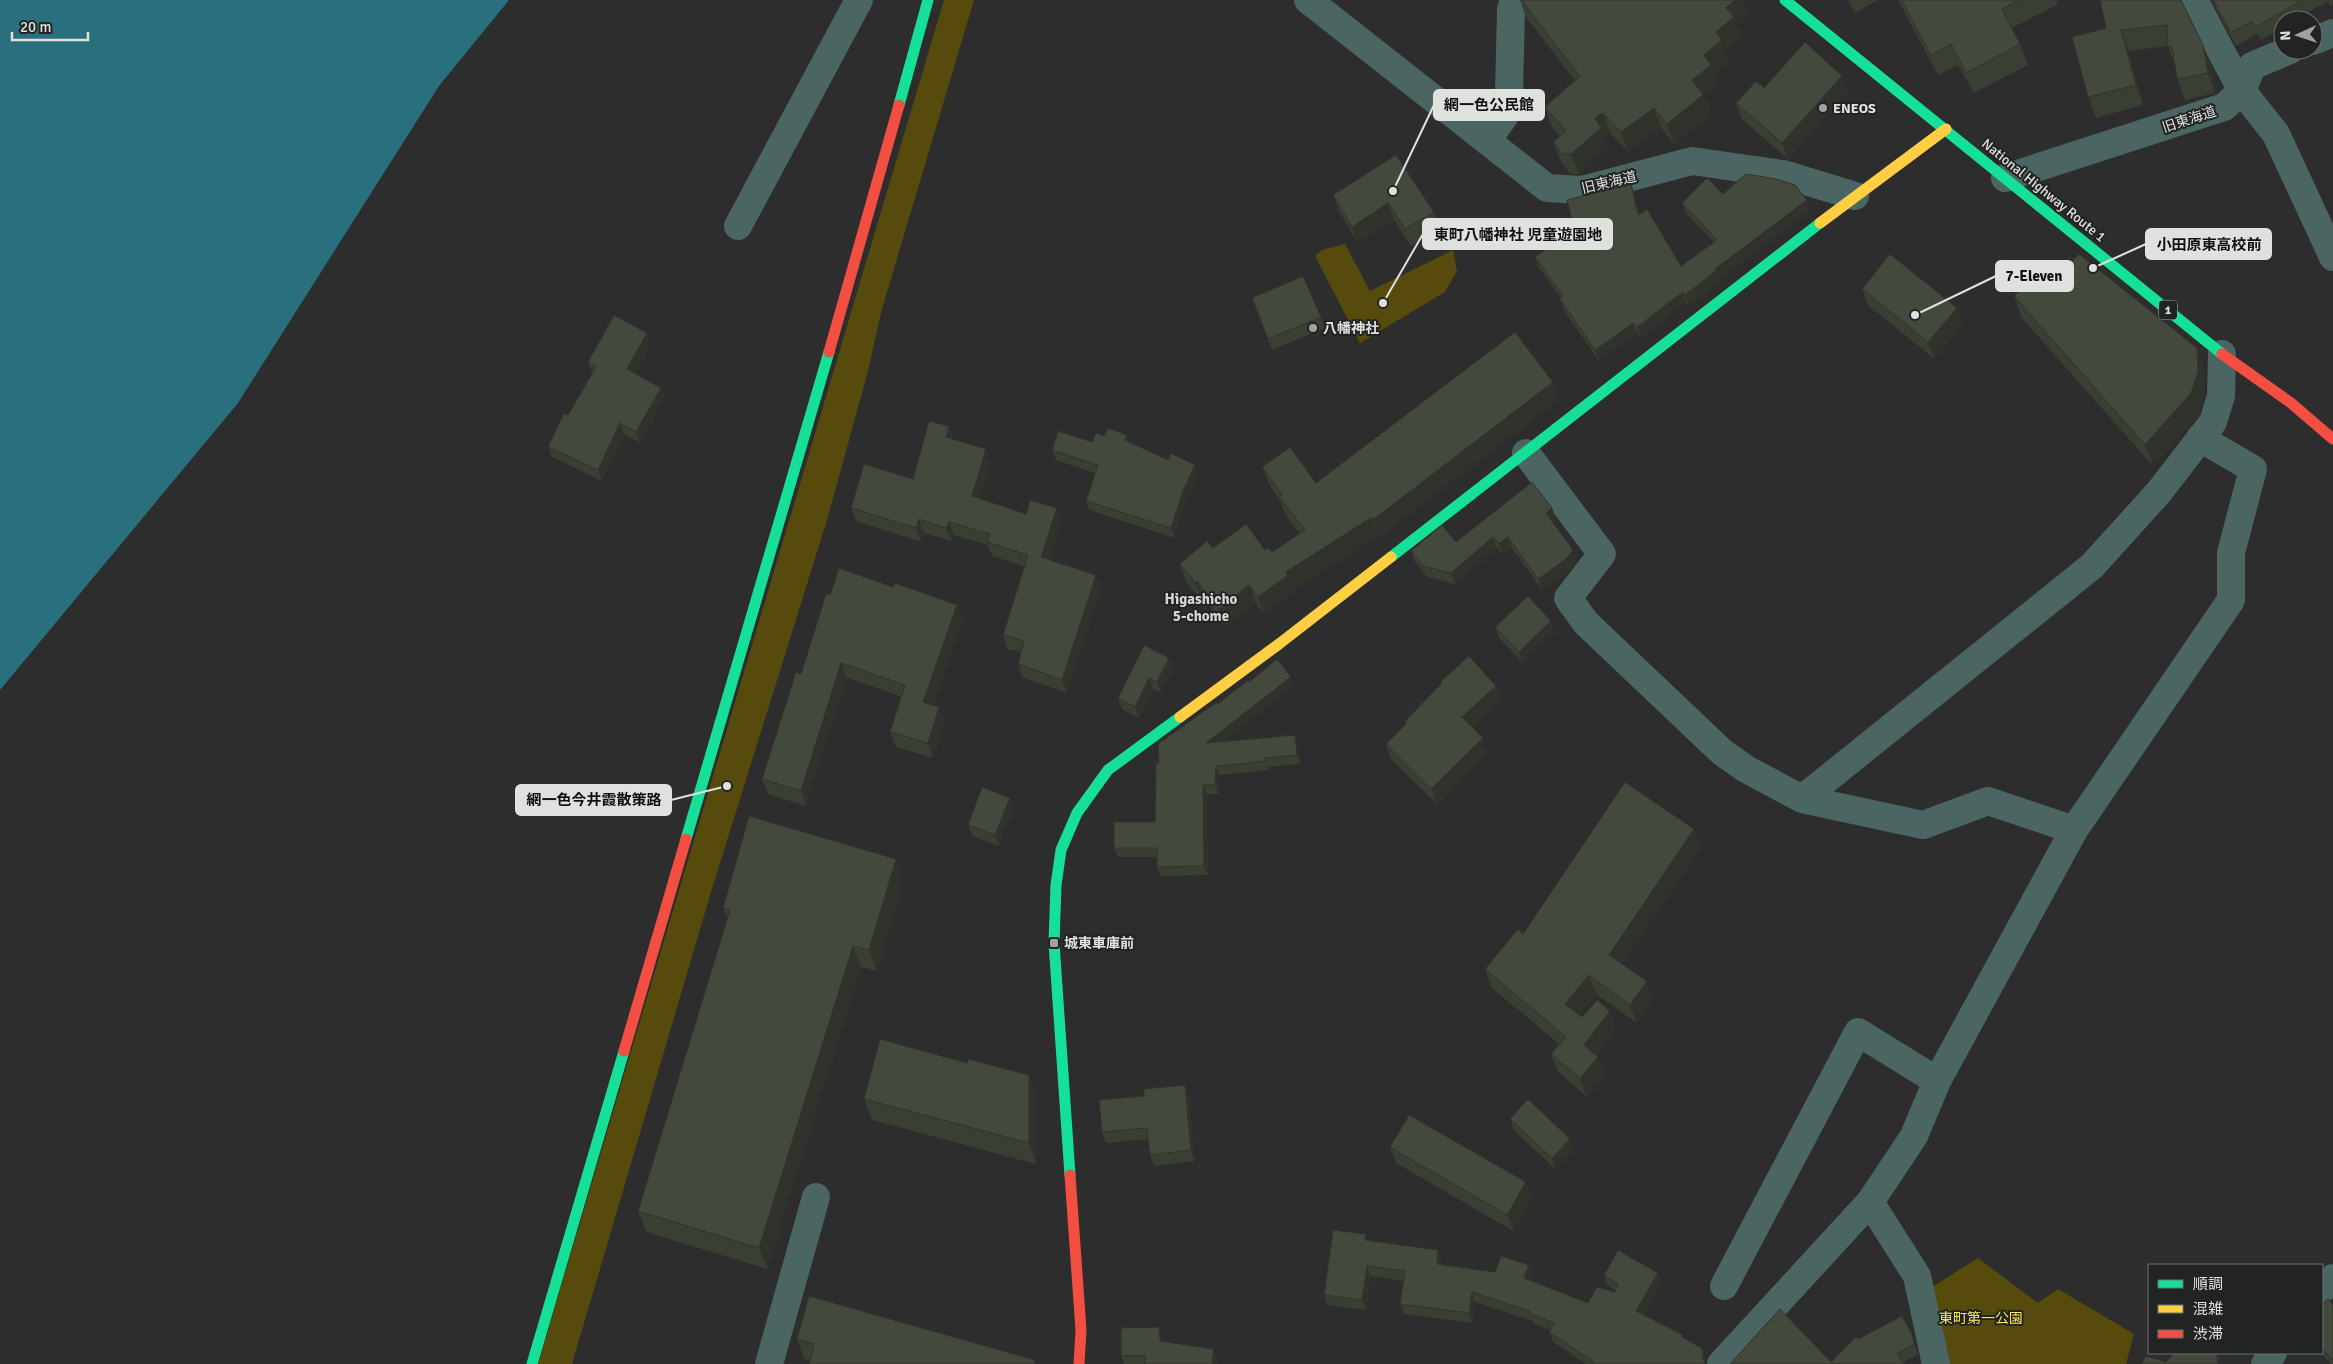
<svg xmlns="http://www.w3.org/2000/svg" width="2333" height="1364" viewBox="0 0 2333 1364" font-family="Signika,'Noto Sans JP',sans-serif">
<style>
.green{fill:#564b0c}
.water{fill:#2a6f7d}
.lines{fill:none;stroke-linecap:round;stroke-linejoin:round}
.street{stroke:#4b6562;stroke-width:28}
.fast{stroke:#16e098;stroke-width:11}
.slow{stroke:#ffcf43;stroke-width:11}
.jam{stroke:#f24e42;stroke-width:11}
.wall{fill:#3a3f34}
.shaded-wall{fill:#30332b}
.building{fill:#44493d;stroke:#30332b}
.poi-dot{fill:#a0a2a0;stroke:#212422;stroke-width:2}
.labels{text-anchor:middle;stroke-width:4;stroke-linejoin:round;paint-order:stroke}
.shield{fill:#212422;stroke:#a6a8a6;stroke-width:1}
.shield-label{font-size:12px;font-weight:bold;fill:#dfe1df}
.poi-label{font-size:14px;font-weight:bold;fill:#dfe1df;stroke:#212422;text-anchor:start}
.street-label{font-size:14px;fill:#dfe1df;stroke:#212422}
.park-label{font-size:14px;fill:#fee55a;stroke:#212422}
.neighbourhood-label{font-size:15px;font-weight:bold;fill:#d1d4d2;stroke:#212422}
.leader{fill:none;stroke:#dfe1df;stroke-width:2}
.callout-dot{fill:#dfe1df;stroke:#212422;stroke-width:2}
.callout{fill:#dfe1df;stroke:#dfe1df;stroke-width:2}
.callout-label{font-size:15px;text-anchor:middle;font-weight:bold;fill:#111}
</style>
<rect width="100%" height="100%" fill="#2c2d2c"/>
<path class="green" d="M944,0h30l-92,309 -15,66 -40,145 -116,372 -139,472h-34z
M1345,244l25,47 83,-41 4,21 -12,21 -85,51 -45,-87 7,-6z
M1978,1258l60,45 20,-14 76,45 -8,30h-182l-15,-75z"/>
<path class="water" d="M0,0h509l-70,86 -201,317 -238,287z"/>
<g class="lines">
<path class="street" d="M1308,0l239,188 35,2 110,-29 91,13 72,22
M2194,0l48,91 34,43 57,123
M2313,41l20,-8
M1487,141l17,-24 5,-25 2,-82 3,-10
M2005,178l219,-71 18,-16 10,-25 38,-16
M738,226l121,-226
M1526,453l76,101 -34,44 18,25 136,129 24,17 56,30 121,26 65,-24 86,29
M1802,799l290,-233 67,-74 54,-70 8,-26 1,-42
M1870,1202l47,74 19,88
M1724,1286l134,-254 79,49
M2322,1289l11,-11
M769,1364l47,-167
M1721,1364l149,-162 44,-66 23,-55 137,-251 157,-230v-47l22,-84 -53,-31
M2265,1364l8,-11"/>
<path class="fast" d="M1785,0l437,354
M899,105l29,-105
M1391,557l429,-334
M686,839l143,-487
M1070,1175l-16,-232 2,-58 5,-35 16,-37 31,-43 72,-53
M532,1364l92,-313"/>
<path class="slow" d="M1820,223l126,-94
M1180,717l99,-73 112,-87"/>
<path class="jam" d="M829,352l70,-247
M2222,354l69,49 42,36
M624,1051l62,-212
M1070,1175l11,155 -2,34"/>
</g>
<path class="wall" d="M1520,0h223l5,15 -12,10 5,12 -16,13 4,11 -15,12 4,12 -14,11 7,19 -37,29 -13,-16 -33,24 -18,-19 -6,4 4,11 -29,26h-9l-9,-12 -8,-20 7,-6 -8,-9 -7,-20 30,-26 -49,-64z
M1848,0h30l-23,13z
M1898,0h159l1,4 -46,24 8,16 8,21 -54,28 -16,-28 -20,10z
M2181,0l30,65 4,28 -30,7 -8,-21 -2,-14 -7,-19 -39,5 14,54 -47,13 -8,-21 18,-69z
M2211,0h122v4l-3,2 -2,-5 -34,19h-11v7l-22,13 -4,-6 -21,12z
M1842,76l6,16 -60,67 -46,-40 -6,-16 28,-15z
M1723,194l84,6 3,11 -91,68 1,2 -31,25 -3,-3 -45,35 -4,-5 -38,28 -36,-52 -3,-10 1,-1 -22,-30 -4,-11 100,-62 4,19 42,52 33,-24 -28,-29 -4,-10z
M1333,195l101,17 6,16 -29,18 -17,-26 -36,23 -19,-32z
M2055,280l150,89v24l-6,22 -46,51 -132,-149 -7,-21z
M1862,289l95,19 6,16 -29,35 -66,-54z
M1256,309l65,8 4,11 -53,22z
M651,344l-16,29 26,15 4,10 -25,45 -16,-9 -22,47 -50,-24 -4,-10 20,-32 24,-42 -4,-11z
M1559,400l-179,137 -1,-2 -85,55 1,2 -31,23 -8,-12 -31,24 -21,-28 -2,1 -16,-18 -6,-18 33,-16 52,2 7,2 28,-18 -14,-19 -5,-12 -12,-19 -7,-17 54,16z
M949,426l5,14 32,9 5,13 -11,37 46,15 31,-6 5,14 -13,38 52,29 -34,104 -45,-16 -4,-13 3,-12 -14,-3 -4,-14 21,-69 -32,-10 -4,-11 -34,-10 -3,6 -27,-8 -3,9 -65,-21 -5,-13 62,-29z
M1127,435l3,8 69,31 -13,27 -11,37 -86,-28 -3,-9 9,-28 -39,-13 -4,-10 40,-8 12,-6z
M1552,508l4,11 -4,3 25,39 -7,9 -28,20 -30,-42 -9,7 -6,-7 -42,36 -28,-7 -12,-15 -4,-11 45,-9z
M893,587l64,18 5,14 -29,86 6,2 5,15 -11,36 -37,-11 -6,-15 12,-35 -56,-20 -40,129 -38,-12 -6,-15 39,-105z
M1495,627l60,5 -32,31 -24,-25z
M1169,658l4,11 -12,24 -8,-4 -14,29 -17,-9 -4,-11z
M1249,682l46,4 -72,55 72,-6 3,9 2,20 -32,3 1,3 -18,2 -32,3v19h-12l1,81 -47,1 -4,-9v-10h-39l-4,-9 41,-26 4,-59 59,-59z
M1440,682l56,4 5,15 -28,26 15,25 -51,52 -46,-45 -5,-15 20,-20 35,-40z
M1010,798l4,11 -15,37 -27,-10 -4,-11z
M1694,829l7,19 -79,116 25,17 6,19 -16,23 -41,-29 -17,21 3,2 34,12 -20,27 2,1 7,19 -18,21 -29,-25 -7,-18 8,-10 -67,-56 -7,-19 38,-35z
M896,859l7,21 -26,91 -16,-4 -94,302 -121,-37 -8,-21 89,-292 -4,-11z
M1185,1085l4,11 6,65 -41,5 -4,-11 -2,-16 -42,4 -4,-11 42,-36z
M1036,1096v68l-164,-44 -8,-21z
M1510,1119l64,31 -19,19 -41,-39z
M1390,1147l136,35 6,17 -19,32 -117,-68z
M1368,1240l74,20 -1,4 54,8 34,-7 3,10 -1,5 57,23 27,-11v-2l-8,-5 -3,-10 54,-2 4,10 -19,32 41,24 22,20v5h-120l-33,-22 -4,-10 1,-2 -16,-6 -1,-3 -58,-19 -2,21 -69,-9 -4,-10 4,-23 -34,-5 -4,34 -39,-5 -3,-10z
M2322,1304l11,1v59h-2l-10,-11h1z
M1912,1334l4,10 2,10 -15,8h-72l27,-23z
M1163,1338l1,4 54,18v4h-94l-3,-8z
M797,1339l238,21 1,4h-227l1,-4 -6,-1z"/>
<path class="shaded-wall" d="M1735,0h8l5,15 -12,10 5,12 -16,13 4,11 -15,12 4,12 -14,11 7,19 -37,29 -7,-20 49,-92 10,-24z
M2121,30l8,21 14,54 -7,-20z
M2203,45l8,20 4,28 -7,-20z
M1842,76l6,16 -60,67 -6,-16z
M1654,108l7,20 -33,24 -7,-20z
M1603,113l7,20 -6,4 4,11 -29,26 -8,-20 24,-36z
M1631,184l4,11 6,30 -3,-10z
M1807,200l3,11 -91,68 1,2 -31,25 -4,-11 30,-26z
M1388,203l6,17 -36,23 -6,-16z
M1683,292l3,11 -45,35 -4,-11z
M1957,308l6,16 -29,35 -6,-17z
M1633,323l4,10 -38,28 -4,-11z
M647,333l4,11 -20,35 -4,-10z
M2197,348l8,21v24l-6,22 -46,51 -8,-21z
M1553,382l6,18 -179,137 -6,-18z
M661,388l4,10 -25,45 -4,-11z
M620,423l4,11 -22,47 -4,-11z
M949,426l5,14 -8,-3z
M1127,435l4,10 -6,-5z
M986,449l5,13 -14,48 -5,-14z
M1195,465l4,9 -13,27 -11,37 -4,-10 12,-37z
M1057,508l5,14 -16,48 -5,-13z
M1552,508l4,11 -6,5 -4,-11z
M1372,517l7,18 -85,55 1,2 -31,23 -6,-18 28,-25z
M919,519l5,14 -3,9 -5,-14z
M949,522l5,13 -3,6 -5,-13z
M1493,537l4,11 -42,36 -4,-11z
M1508,537l4,11 -9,7 -4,-11z
M1573,550l4,11 -7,9 -28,20 -4,-11z
M1096,575l5,14 -34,104 -5,-13z
M1197,581l7,18 -2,1 -7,-17z
M1249,585l7,18 -31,24 -6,-18z
M957,605l5,14 -33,98 -6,-15z
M1551,621l4,11 -32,31 -4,-11z
M1169,658l4,11 -12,24 -4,-11z
M841,663l5,14 -40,129 -5,-15z
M1291,677l4,9 -86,66 -3,-9z
M1149,678l4,11 -14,29 -4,-11z
M1496,686l5,15 -33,31 -6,-15z
M939,707l5,15 -11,36 -5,-15z
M1295,735l3,9 2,20 -3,-9z
M1483,738l5,14 -51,52 -6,-15z
M1216,766l3,9v19l-4,-9z
M1203,785l4,9 1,81 -4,-9z
M1010,798l4,11 -15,37 -4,-11z
M1694,829l7,19 -85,126 -7,-19z
M896,859l7,21 -26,91 -8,-21z
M853,946l8,21 -94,302 -8,-21z
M1589,975l7,19 -24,29 -7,-19z
M1647,981l6,19 -16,23 -7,-18z
M1610,1011l6,18 -26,34 -6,-18z
M1598,1057l7,19 -18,21 -7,-19z
M1029,1075l7,21v68l-7,-21z
M1185,1085l4,11 6,65 -4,-11z
M1570,1139l4,11 -19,19 -3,-11z
M1526,1182l6,17 -19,32 -6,-16z
M1438,1250l4,10 -2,14 -3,-10z
M1529,1265l3,10 -4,13 -4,-10z
M1367,1266l3,10 -4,34 -4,-10z
M1658,1273l4,10 -22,38 -4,-10z
M1472,1292l3,10 -2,21 -4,-10z
M1159,1327l4,11 1,14 -4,-11z
M1912,1334l4,10 2,10 -4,-10z
M1214,1349l4,11v4h-6z
M1703,1349l3,10v5l-3,-5z
M2217,1353h3l1,11h-3z"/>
<path class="building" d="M1521,0h214l-9,8 8,9 -18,15 6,8 -18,15 7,10 -19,15 11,15 -36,29 -13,-16 -33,24 -18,-19 -8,5 6,10 -30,26h-8l-10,-12 13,-11 -21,-24 35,-31z
M1901,0h118l-17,9 18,35 -54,29 -15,-29 -20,11z
M2100,0h81l22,45 5,28 -31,6 -5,-32h-4l-1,-22 -46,5 15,55 -48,12 -16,-60 34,-9z
M2213,0h89l-46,27 -4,-6 -21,12z
M1805,42l37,34 -60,67 -46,-40 20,-22 8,7z
M1396,155l38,57 -29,17 -17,-26 -36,24 -19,-32z
M1746,174l30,5 19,6 12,15 -92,69 1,2 -31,24 -2,-3 -46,35 -4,-4 -38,27 -35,-51 3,-3 -28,-39 39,-28 -7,-29 64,-16 7,31 9,-6 34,57 36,-26 -35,-37 25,-25 16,16z
M1890,254l67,54 -29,34 -66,-53z
M2079,254l118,94 1,24 -7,21 -46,52 -131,-149 29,-27 12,11z
M1303,276l18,41 -53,22 -16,-41z
M614,315l33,18 -20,36 34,19 -25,44 -16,-9 -22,47 -50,-23 16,-34 4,2 28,-48 -8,-5z
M1515,332l38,50 -179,137 -2,-2 -86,55 2,3 -30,22 -9,-12 -30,24 -22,-28 -2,2 -15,-19 27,-23 6,7 33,-24 19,26 3,-2 4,4 33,-22 -26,-33 3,-2 -20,-28 28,-20 26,36z
M929,421l20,5 -3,11 40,12 -14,47 54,18 4,-14 27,8 -16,49 55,18 -34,105 -44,-16 6,-23 -21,-6 25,-80 -41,-13 3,-8 -41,-12 -3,6 -27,-9 -3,9 -65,-20 13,-44 49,15z
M1108,428l19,7 -2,5 43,20 3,-7 24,12 -12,26 -12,37 -85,-27 12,-36 -46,-15 6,-19 34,11 4,-9 8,3z
M1532,482l20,26 -6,5 27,37 -7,9 -28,20 -30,-42 -9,7 -6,-7 -42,36 -28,-7 -12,-15 31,-26 14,17z
M839,568l54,19 2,-4 62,22 -34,97 16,5 -11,36 -38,-11 15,-47 -64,-22 -40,128 -39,-12 34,-107 5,2 25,-80 4,1z
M1528,596l23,25 -32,31 -24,-25z
M1144,645l25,13 -12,24 -8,-4 -14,29 -17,-9z
M1469,656l27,30 -34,31 21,21 -52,51 -45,-45 20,-20 -1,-3 37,-38 -2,-1z
M1277,659l14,18 -85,66 89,-8 2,20 -32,3v3l-17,2 -32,3 -1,19h-12l1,81 -47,1v-19h-43v-26h41l1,-59h3l-1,-19 59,-42 1,2 30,-24 1,2z
M1625,782l69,47 -85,126 38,26 -17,24 -41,-30 -24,29 17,13 15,-17 13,11 -26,34 14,12 -18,21 -29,-24 15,-17 -81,-68 33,-40 5,5z
M982,787l28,11 -15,37 -27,-10z
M749,816l147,43 -27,91 -16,-4 -94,302 -121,-37 92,-301 -7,-2z
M880,1039l87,24 1,-4 61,16v68l-165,-44z
M1185,1085l6,65 -41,5 -3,-27 -45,4 -3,-32 45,-4v-7z
M1528,1099l42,40 -18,19 -42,-39z
M1409,1115l117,67 -19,33 -117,-68z
M1333,1230l33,4 -1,6 73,10 -1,14 58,8 6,-16 28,9 -5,13 64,25 9,-16 18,5 3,-8 -14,-9 14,-25 40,23 -22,38 47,24 -1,2 21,12v10l3,5h-109l-48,-32 6,-9 -25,-9 1,-2 -59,-20 -3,21 -69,-9 5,-33 -38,-5 -5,34 -38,-5z
M809,1296l226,64 -1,4h-225l5,-20 -17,-5z
M2328,1299l5,6v56l-11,-13v-44z
M1780,1309l51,53 25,-25 2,2 44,-23 10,18 2,10 -17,10 7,10h-174z
M1159,1327l1,14 54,8 -2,15h-67v-9l-24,1v-28z
M2175,1353h42l1,11h-77l5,-8 20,6z"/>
<g class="poi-dot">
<circle cx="1823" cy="108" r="5"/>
<circle cx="1313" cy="328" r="5"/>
<rect x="1049" y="938" width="10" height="10" rx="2.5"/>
</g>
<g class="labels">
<rect class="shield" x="2159" y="300.5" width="18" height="19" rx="4"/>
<g class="shield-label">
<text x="2168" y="314">1</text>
</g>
<g class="poi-label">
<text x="1833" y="113">ENEOS</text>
<text x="1323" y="333">八幡神社</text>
<text x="1064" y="948">城東車庫前</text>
</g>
<g class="street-label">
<text transform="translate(2189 119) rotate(-18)" y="5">旧東海道</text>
<text transform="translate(1609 182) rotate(-13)" y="5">旧東海道</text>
<text transform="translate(2044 190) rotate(39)" y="5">National Highway Route 1</text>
</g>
<g class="park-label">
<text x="1981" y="1323">東町第一公園</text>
</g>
<g class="neighbourhood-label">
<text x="1201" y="604">Higashicho<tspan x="1201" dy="17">5-chome</tspan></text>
</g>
</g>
<path class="leader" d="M1393 191L1434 105M1383 303L1423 234M2093 268L2146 244M1915 315L1996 276M727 786L671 800"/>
<g class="callout-dot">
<circle cx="1393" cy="191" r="5"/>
<circle cx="1383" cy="303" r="5"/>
<circle cx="2093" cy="268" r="5"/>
<circle cx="1915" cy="315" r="5"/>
<circle cx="727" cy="786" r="5"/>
</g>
<g class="callout">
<rect x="1434" y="90" width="110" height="30" rx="5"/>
<rect x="1423" y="219" width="189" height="30" rx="5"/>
<rect x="2146" y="229" width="125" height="30" rx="5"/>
<rect x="1996" y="261" width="77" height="30" rx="5"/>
<rect x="516" y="785" width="155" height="30" rx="5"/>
</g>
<g class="callout-label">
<text x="1489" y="110">網一色公民館</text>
<text x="1518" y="240">東町八幡神社 児童遊園地</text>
<text x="2209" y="250">小田原東高校前</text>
<text x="2034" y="281">7-Eleven</text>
<text x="594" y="805">網一色今井霞散策路</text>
</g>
<rect x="2148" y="1264" width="175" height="90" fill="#212422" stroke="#6d706e"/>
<rect x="2158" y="1280" width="25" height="8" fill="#16e098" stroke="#6d706e"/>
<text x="2193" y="1289" font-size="15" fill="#dfe1df">順調</text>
<rect x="2158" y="1305" width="25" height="8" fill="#ffcf43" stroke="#6d706e"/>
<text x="2193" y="1314" font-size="15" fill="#dfe1df">混雑</text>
<rect x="2158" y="1330" width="25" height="8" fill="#f24e42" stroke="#6d706e"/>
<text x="2193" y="1339" font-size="15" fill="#dfe1df">渋滞</text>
<g transform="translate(2298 35) rotate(267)"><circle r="24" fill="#212422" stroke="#6d706e"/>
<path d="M0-4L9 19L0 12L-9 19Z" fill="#a0a2a0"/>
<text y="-8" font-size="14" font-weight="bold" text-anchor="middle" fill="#dfe1df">N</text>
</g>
<path d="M12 32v8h76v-8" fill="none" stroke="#dfe1df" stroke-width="2.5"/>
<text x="20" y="32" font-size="15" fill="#dfe1df" stroke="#212422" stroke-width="4" paint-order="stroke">20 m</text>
</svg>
